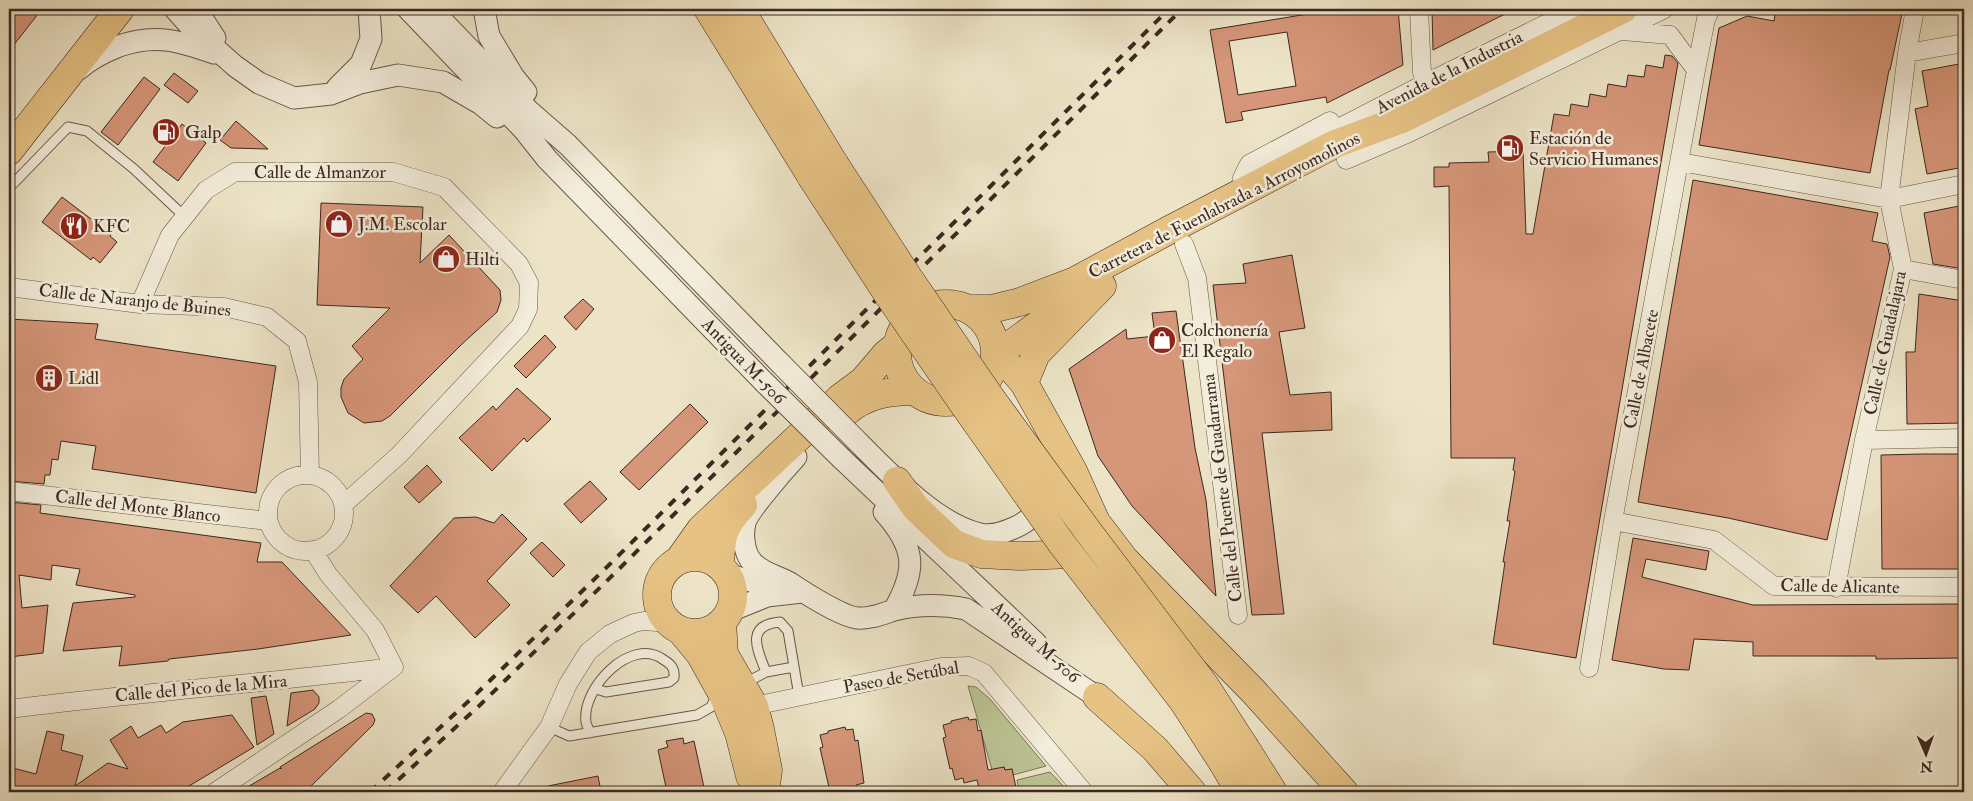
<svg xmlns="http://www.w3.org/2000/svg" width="1973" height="801" viewBox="0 0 1973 801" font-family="'IM FELL Double Pica',serif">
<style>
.green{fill:#bbc393;stroke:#7c765a}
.building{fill:#d69679;stroke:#3c2820;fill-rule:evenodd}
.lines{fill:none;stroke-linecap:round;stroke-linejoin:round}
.service-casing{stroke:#68574a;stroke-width:11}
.minor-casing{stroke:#68574a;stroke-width:19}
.tertiary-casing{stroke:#68574a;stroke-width:23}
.primary-casing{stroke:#3c2820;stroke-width:29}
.motorway-casing{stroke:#3c2820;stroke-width:29}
.service{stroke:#f3eddb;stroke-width:9}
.minor{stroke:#f3eddb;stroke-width:18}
.tertiary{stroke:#f3eddb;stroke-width:21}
.primary{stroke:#e6c284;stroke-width:28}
.motorway{stroke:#e6c284;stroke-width:28}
.rail{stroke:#3c2820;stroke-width:4;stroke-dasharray:9 9;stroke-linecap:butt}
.tertiary-bridge-casing{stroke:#68574a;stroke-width:23;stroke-linecap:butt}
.motorway-bridge-casing{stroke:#3c2820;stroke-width:29;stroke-linecap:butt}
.tertiary-bridge{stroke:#f3eddb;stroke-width:21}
.motorway-bridge{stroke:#e6c284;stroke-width:28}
.labels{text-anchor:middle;stroke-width:5;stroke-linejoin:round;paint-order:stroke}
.street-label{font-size:18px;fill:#3c2820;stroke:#f3eddb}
.poi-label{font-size:18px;fill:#3c2820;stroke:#f3eddb;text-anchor:start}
</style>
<rect width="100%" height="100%" fill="#ede4c7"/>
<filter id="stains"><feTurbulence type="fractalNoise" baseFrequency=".004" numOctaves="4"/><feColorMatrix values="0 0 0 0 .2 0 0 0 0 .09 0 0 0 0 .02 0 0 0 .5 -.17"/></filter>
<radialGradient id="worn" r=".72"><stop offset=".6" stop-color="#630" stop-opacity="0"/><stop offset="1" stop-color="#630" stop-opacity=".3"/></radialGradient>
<path class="green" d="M968,686l8,1 14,12 56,67 -33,9 -1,-6 -7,1 -1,-3 -12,3z
M1050,772l19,20h-50l-2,-12z"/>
<path class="building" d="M9,9h33l-33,42z
M1319,9h79l5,56 -76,38 -1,-6 -85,15 2,8 -17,3 -16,-93 110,-18zM1287,32l9,54 -58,9 -9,-54z
M1432,9h83l-82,41z
M1776,9h127l-13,61h-1l-19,103 -171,-28 20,-117 28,-12 27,5z
M1665,55l7,1 6,7 -102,595 -83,-14 12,-82h-2l7,-41h-3l8,-50 -2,-1 2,-12h-64l-2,-272 -15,1v-20h15v-4l40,-1 -1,-10 35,-1 3,83h7l21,-120 15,2 2,-12 17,3 2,-13 16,3 2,-13 18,3 2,-12 16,2 2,-12 17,3z
M1964,63v104l-37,7 -12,-65 13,-3 -6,-35z
M174,73l24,18 -10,12 -24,-18z
M144,77l16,12 -42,56 -17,-13z
M236,121l32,28 -37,-1 -11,-8z
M182,124l24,19 -28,38 -25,-19z
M1693,180l185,33 -6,28 15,3 3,13 -63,283 -99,-22 -90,-16z
M62,197l49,37 -1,2 7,6 -17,21 -7,-6 -2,3 -49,-38z
M321,203l102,4 -3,56 29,-28 51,55 1,10 -4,12 -35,32 -72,72 -8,5 -18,2 -16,-10 -7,-16v-9l3,-9 19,-20 -11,-13 38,-38 -73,-3z
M1964,205v64l-31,-5 -9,-51z
M1292,255l13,73 -26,4 11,63 41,-3 1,38 -70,3 22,181 -32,1 -39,-330 33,-2 -3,-19z
M1919,294l45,7v122l-57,1 -1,-72h9z
M583,299l11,10 -18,21 -12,-13z
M1176,311l19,137 11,52 10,96 -84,-90 -34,-50 -29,-87 57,-40 1,10 28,-3 -3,-23z
M9,319l89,5 -3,15 181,27 -20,127 -164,-24 4,-23 -35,-5 -3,19 -6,-1 -2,16h-5l-1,9 -35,-3z
M545,335l11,12 -30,31 -12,-12z
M517,388l34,31 -24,23 -3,-4 -32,33 -33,-33 34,-32 3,4z
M690,404l18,18 -69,68 -19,-18z
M1922,454h42v115h-82l-1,-114z
M427,465l15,17 -23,21 -15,-16z
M590,481l17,18 -26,24 -17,-19z
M9,502l32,3 -1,8 221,30 -4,19h25l69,73 -93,14 -89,10 -1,2 -49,5 3,-20 -59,5 10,-48 62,-6v-2l-59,-10 4,-16 -28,-4 -1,15 -32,-5 3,33 26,-3 -5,48 -34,4v-83h5l-5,-1z
M502,514l25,25 -40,42 23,24 -35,33 -39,-42 -18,17 -28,-27 64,-68 22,-1 18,6z
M1633,538l76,13 -3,19 -60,-11 -4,18 111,28 211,-1v54l-88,1v-3h-123v-14l-59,-3 -5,31 -25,-1 -52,-9z
M542,542l23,23 -12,12 -23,-24z
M313,690l6,7v6l-4,6 -28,17 4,-33z
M266,696l8,38 -17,11 -6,-47z
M366,713l6,1 3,6 -2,5 -68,67h-66l41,-24 1,1v-1l-1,-1z
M232,715l22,32 -75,45h-170v-25l27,7 11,-43 17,4 -3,15 22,6 -8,30 33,-23 20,6 -18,-29 21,-14 7,12 23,-13 5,8 17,-11z
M968,717l1,3 7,-1 2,12 3,-1 7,40 16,-3 1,3 7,-1 5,23h-37l-3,-12 -13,3 -1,-5 -8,2 -3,-12 -2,1 -7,-31 3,-1 -3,-12 8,-2v-2z
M845,727l1,3 7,-1 2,12 3,-1 6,43 -8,2 1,4 -13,3h-14l-10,-44 3,-1 -3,-12 8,-2v-2z
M683,738l1,6 10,-3 11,51h-38l-9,-42 10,-3 -2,-6z
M598,776l3,16h-52l-1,-6z"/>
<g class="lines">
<defs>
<path id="service" d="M9,188l59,-61 19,4 47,38 51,48
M766,672c-9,-23 -21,-47 14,-50l8,9 11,65
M745,683l21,-11 28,-5
M549,727l20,9 128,-21 14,-8 6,-13
M590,733c-1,-4 -4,-8 -4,-11 -5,-33 45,-87 78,-62 8,5 11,9 10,18l-5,4 -63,10 -10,-3"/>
<path id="minor" d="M1419,9l3,64
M1622,31l48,4 26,35 10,-51 5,-10
M1907,53l57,-10
M1319,138l105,-54 152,-75
M1346,160l63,-27 256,-124
M1680,162l209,37 75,-15
M1242,178l7,-14 81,-43
M1184,244l13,34 41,337
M1903,269l61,11
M9,287l131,17 84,3 43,10 30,24 11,41 2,93
M140,304l30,-69 36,-45 29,-18h158l51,15 75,77 10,19 -1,26 -8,17 -121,129 -56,50
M1864,440l100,-2
M268 513a38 38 0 1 1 76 0a38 38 0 1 1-76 0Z
M9,491l259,30
M1613,521l101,19 60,46 190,1
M1836,588l28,-148 39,-171 -14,-70 18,-146 8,-44
M1589,668l24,-147 83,-451
M743,704l11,2 187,-39 28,-1 15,7 100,119
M9,709c128,-16 257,-26 385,-42
M215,792l124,-83 55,-42 -19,-37 -47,-56 -15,-24
M502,792l47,-65 19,-43 20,-32 22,-18 24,-11 10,-2 25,2"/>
<path id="tertiary" d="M175,9l16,18 44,39 24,17 35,15 37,-4 29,-11 38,-8 45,7 38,22 16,13
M196,9l19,29
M408,9l116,121 23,29 216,222
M431,9l98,102 39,34 212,218
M484,9l5,27 24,40 13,16
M79,69c12,-11 25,-17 40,-23 37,-13 60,-5 95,7
M337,88l24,-24 10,-25 -2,-30
M859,443c31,31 77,81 121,91 12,3 25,-2 36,-7 13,-6 23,-16 26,-30
M796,457c-11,12 -48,54 -51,66 -3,12 -1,31 8,40 11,11 25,13 37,20 15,10 51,33 67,35 14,1 25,-4 37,-8 25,-6 47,-6 72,-1l131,88
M842,459l194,184
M884,512c32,36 33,58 10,98
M727,574l30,9h23
M730,611l37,-15 35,-4"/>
<path id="primary" d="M9,151l111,-142
M897 353a49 49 0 1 1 98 0a49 49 0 1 1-98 0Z
M969,309h22l29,-7 55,-21 96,-52 164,-85 67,-25 221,-110
M996,355l53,-38 42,-24
M846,412c20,-17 42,-21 68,-21
M657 595a38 38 0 1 1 76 0a38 38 0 1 1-76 0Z
M679,560l22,-31 139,-131 23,-17 23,-27 11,-9
M720,566c1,-30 2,-39 23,-61
M722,622l2,32 30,52 6,23 8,41 -3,22
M681,631l19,23 24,43 15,36 11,43 11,16"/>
<path id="motorway" d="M708,9l103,167
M740,9l95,156
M996,358l14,9 14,16 49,88 23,51 29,38 129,132 90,100
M1024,383l12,-29 66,-68
M897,481l19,27 38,36 27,10 39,2 53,-2 31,1 21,5
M1097,697l58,52 37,43
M1246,749l27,43
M1223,763l17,29"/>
</defs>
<use href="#service" class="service-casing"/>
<use href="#minor" class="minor-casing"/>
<use href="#tertiary" class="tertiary-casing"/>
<use href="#primary" class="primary-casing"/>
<use href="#motorway" class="motorway-casing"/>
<use href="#service" class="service"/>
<use href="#minor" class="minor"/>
<use href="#tertiary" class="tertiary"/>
<use href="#primary" class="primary"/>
<use href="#motorway" class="motorway"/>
<path class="rail" d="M370,792l102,-94 138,-134 559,-555
M385,792l95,-87 138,-135 564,-561"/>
<defs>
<path id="tertiary-bridge" d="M780,363l79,80
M763,381l79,78"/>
<path id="motorway-bridge" d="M835,165l73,112 80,117 99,136 119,157 40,62
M811,176l76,117 77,112 98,139 121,157 40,62"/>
</defs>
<use href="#tertiary-bridge" class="tertiary-bridge-casing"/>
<use href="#motorway-bridge" class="motorway-bridge-casing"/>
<use href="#tertiary-bridge" class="tertiary-bridge"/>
<use href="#motorway-bridge" class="motorway-bridge"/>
</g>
<defs>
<symbol id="fuel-disc" viewBox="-11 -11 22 22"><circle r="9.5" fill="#8f2418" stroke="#f3eddb"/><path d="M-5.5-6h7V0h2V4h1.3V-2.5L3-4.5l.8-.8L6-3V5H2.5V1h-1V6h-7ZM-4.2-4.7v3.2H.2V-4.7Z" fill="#fff"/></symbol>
<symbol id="shop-disc" viewBox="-11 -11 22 22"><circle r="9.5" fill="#8f2418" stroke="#f3eddb"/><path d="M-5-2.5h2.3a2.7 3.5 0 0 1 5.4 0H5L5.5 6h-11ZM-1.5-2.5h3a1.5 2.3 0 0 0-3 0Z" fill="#fff"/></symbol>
<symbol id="restaurant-disc" viewBox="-11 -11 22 22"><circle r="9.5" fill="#8f2418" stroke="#f3eddb"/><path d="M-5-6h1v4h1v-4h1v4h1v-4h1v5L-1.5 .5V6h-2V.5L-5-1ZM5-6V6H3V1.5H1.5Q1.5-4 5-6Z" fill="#fff"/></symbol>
<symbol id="building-disc" viewBox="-11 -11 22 22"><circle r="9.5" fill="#8f2418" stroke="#f3eddb"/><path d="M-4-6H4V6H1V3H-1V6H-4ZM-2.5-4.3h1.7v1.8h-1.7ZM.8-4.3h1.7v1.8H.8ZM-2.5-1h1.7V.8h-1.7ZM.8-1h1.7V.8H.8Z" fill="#fff"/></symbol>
</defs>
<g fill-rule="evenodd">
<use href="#fuel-disc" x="150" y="116" width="32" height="32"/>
<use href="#fuel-disc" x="1494" y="132" width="32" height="32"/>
<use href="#shop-disc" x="323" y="208" width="32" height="32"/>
<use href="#restaurant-disc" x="58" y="210" width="32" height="32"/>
<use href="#shop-disc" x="430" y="243" width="32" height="32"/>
<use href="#shop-disc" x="1146" y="324" width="32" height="32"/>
<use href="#building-disc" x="33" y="362" width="32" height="32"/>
</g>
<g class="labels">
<g class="street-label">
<text transform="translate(1449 72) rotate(-27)" y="6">Avenida de la Industria</text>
<text x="320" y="178">Calle de Almanzor</text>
<text transform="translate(1224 205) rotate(-27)" y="6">Carretera de Fuenlabrada a Arroyomolinos</text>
<text transform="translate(135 300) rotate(6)" y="6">Calle de Naranjo de Buines</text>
<text transform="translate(1885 343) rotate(-78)" y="6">Calle de Guadalajara</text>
<text transform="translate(744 361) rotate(46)" y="6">Antigua M-506</text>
<text transform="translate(1641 369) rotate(-79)" y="6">Calle de Albacete</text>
<text transform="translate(1222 488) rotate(-97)" y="6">Calle del Puente de Guadarrama</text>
<text transform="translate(138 506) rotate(7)" y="6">Calle del Monte Blanco</text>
<text transform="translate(1840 586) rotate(1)" y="6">Calle de Alicante</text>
<text transform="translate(1036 642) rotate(42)" y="6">Antigua M-506</text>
<text transform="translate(901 677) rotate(-10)" y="6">Paseo de Setúbal</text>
<text transform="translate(201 688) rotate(-5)" y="6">Calle del Pico de la Mira</text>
</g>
<g class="poi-label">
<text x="185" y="138">Galp</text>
<text x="1529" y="144">Estación de<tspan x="1529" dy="21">Servicio Humanes</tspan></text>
<text x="358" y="230">J.M. Escolar</text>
<text x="93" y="232">KFC</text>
<text x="465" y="265">Hilti</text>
<text x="1181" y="336">Colchonería<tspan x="1181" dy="21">El Regalo</tspan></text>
<text x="68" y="384">Lidl</text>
</g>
</g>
<rect width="1973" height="801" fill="none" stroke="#ede4c7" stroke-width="30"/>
<rect x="10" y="10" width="1953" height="781" fill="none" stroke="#3c2820" stroke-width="2.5"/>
<rect x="15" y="15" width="1943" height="771" fill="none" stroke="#3c2820"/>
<g transform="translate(1926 754) rotate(178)" stroke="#f3eddb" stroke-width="4" paint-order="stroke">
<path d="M0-4L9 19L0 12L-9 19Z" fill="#3c2820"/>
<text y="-8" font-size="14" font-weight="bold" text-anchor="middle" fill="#3c2820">N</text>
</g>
<rect width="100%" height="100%" filter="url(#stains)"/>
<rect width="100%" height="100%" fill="url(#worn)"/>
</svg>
